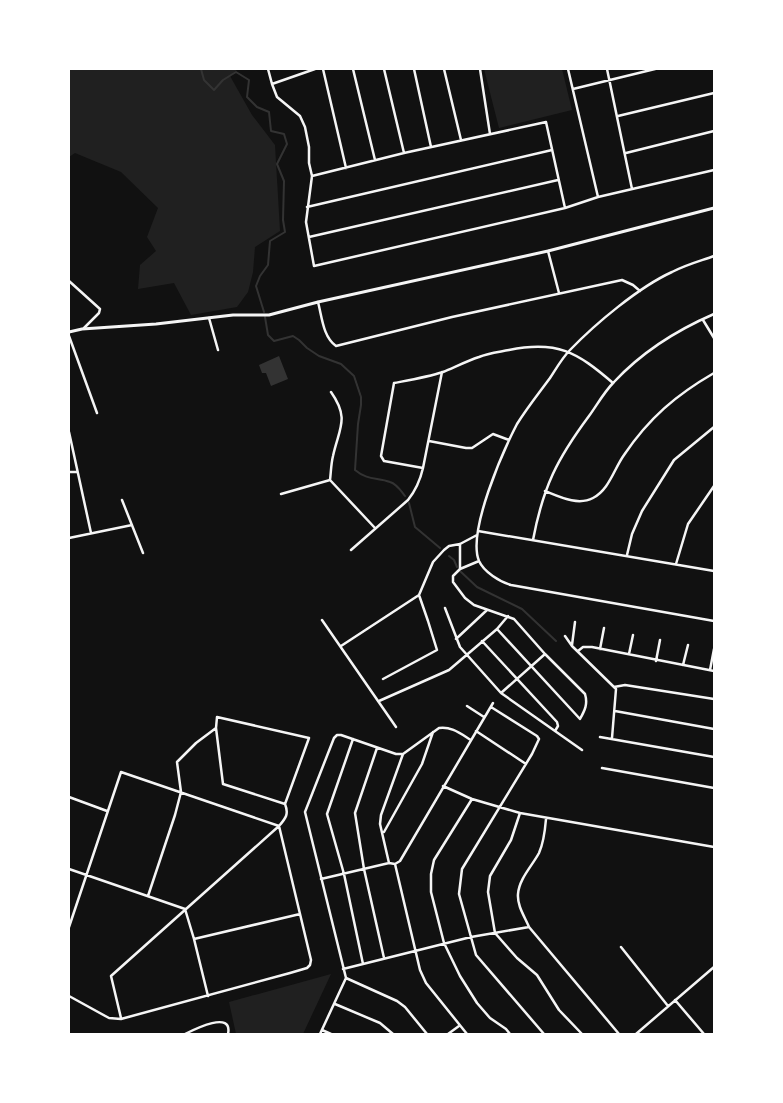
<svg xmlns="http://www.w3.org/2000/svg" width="783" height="1103" viewBox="0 0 783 1103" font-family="'Space Grotesk',sans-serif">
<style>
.green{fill:#202020}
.water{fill:#333}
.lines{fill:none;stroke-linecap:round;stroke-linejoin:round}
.stream{stroke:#333;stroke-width:2}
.minor{stroke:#f5f5f5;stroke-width:2.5}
.tertiary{stroke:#f5f5f5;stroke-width:3}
</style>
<rect width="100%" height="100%" fill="#111"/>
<path class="green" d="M69,69h169l-8,7 22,39 23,30 5,86 -25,16 -2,25 -5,20 -11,15 -46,8 -17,-32 -36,6 2,-24 16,-14 -9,-14 11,-29 -37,-36 -46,-19 -6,4z
M484,69h78l10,41 -73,18z
M331,974l-28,60h-67l-7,-32z"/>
<path class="water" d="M279,356l9,23 -17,7 -5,-13h-4l-3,-8z"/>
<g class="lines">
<path class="stream" d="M201,69l3,11 10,10 9,-10 13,-8 13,8 -2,17 10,10 12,5 2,19 13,3 3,10 -10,20 7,17 -1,39 2,12 -15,9 -2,24 -8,11 -4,10 8,26
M265,317l3,18 6,6 19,-5 6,4 8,8 12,8 22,8 13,12 7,21v8l-3,19 -3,46c13,11 23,7 35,12 7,2 11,9 15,14
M409,503l6,24 25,21
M449,556l5,4 3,7
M460,571l17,16 45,22 34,32"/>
<path class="minor" d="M268,69l4,15 5,13 23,19 5,11 4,20v16l3,13 -6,46 8,44 251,-58 33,-11 116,-27
M323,69l23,99
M353,69l22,91
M384,69l20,84
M414,69l17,78
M444,69l17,71
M480,69l10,65
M568,69l30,128
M607,69l25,120
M272,84l43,-15
M573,89l82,-20
M618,116l96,-23
M626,153l88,-22
M312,176l92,-23 142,-31 19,86
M307,207l245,-57
M309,237l249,-57
M548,251l11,42
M714,256c-14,5 -29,9 -42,16 -33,15 -77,52 -102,78 -8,8 -14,19 -20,28 -11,15 -23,30 -33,46 -14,27 -50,108 -38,137 5,11 21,21 32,24l203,36
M69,281l31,28 -1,4 -15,15
M318,302c4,15 5,35 18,44l116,-29 170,-37 11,5 7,6
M209,318l9,32
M703,320l11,18
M69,336l28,77
M69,432l22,101
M429,441l37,7h6l21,-14 16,6
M423,468l-39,-7 -3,-5 13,-73c16,-3 34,-6 49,-11 12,-5 24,-11 36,-15 9,-4 20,-5 30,-7 48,-10 68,2 104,33
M69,472h8
M330,480c1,-8 1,-16 3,-24 6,-28 17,-37 -2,-64
M330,480l45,48
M545,491c15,6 33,15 48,7 16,-8 21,-29 31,-43 25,-37 52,-60 90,-82
M281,494l49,-14
M122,500l21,53
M478,531l236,40
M69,538l63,-13
M533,540c10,-53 24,-81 56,-124 8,-11 15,-24 25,-34 27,-29 63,-52 100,-68
M351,550l57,-50c8,-10 12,-19 15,-32l19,-96
M627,555l5,-21 10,-23 32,-51 40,-33
M479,561l-19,8 -7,7v6l12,16 9,7 40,14 31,35 40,40c3,10 0,16 -5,25l-83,-90
M676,564l12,-40 26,-38
M460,569v-25
M445,608l15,39 41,46 81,57
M322,620l74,107
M565,636l7,10 44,43 -4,49
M456,639l31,-29
M482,641l75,81 1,4 -3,5
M572,645l3,-23
M341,646l78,-51 14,-33 11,-12 5,-4 11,-2 17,-9
M600,649l4,-21
M578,651l5,-4h9l122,24
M629,654l4,-19
M656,661l4,-21
M683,665l5,-20
M710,670l4,-21
M383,679l54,-29 -9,-29 -9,-26
M614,687l11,-2 89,14
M501,693l44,-39
M379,701l70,-31 48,-41 11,-13
M467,706l17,11
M491,707l46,29 2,3 -7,15 -70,115 -3,25 17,61 68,79
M615,711l99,18
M476,731l50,33
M600,737l114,20
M353,739l-26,75 17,60 19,90
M377,748l-22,65 9,56 20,89
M602,768l112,20
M443,786l29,13 48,14 194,34
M69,797l38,14
M472,799l-38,61 -3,14v18l13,51 16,33 17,27 13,15 16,11 4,5
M520,813l-9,27 -21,36 -2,16 7,41 22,25 20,17 22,35 23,24
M546,819c-1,12 -2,23 -7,34 -7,13 -20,26 -21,41 -1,12 7,23 11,33l90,107
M384,832l38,-68 11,-32
M389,863l-9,-39 1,-9 22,-61 36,-26c12,-2 22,6 32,12
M395,864l25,106 6,13 41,51
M395,864l5,-3 93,-158
M69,869l116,40 9,30 14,57
M321,879l68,-16 6,1
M148,896l27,-81 6,-23 -4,-30 19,-19 20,-15
M69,927l52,-155 158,54 32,134 -1,5 -3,3 -17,5 -169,46 -12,-1 -40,-22
M194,939l106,-25
M621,947l47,59
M343,969l128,-32 58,-10
M346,978l51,23 8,6 22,27
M675,1000l29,34
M335,1004l45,19 13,11
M121,1018l-10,-42 168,-150c7,-8 10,-12 6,-22l24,-66 -92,-21 -1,11 7,56 62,20
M322,1030l9,4
M185,1034c10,-5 48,-24 43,0
M320,1034l26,-56 -41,-166 29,-74 3,-3h4l55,19h7
M448,1034l11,-8
M636,1034l78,-67"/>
<path class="tertiary" d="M69,332l13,-3 74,-5 77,-9h36l49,-13 230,-51 166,-43"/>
</g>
<rect width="783" height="1103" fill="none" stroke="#ffffff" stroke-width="140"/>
</svg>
